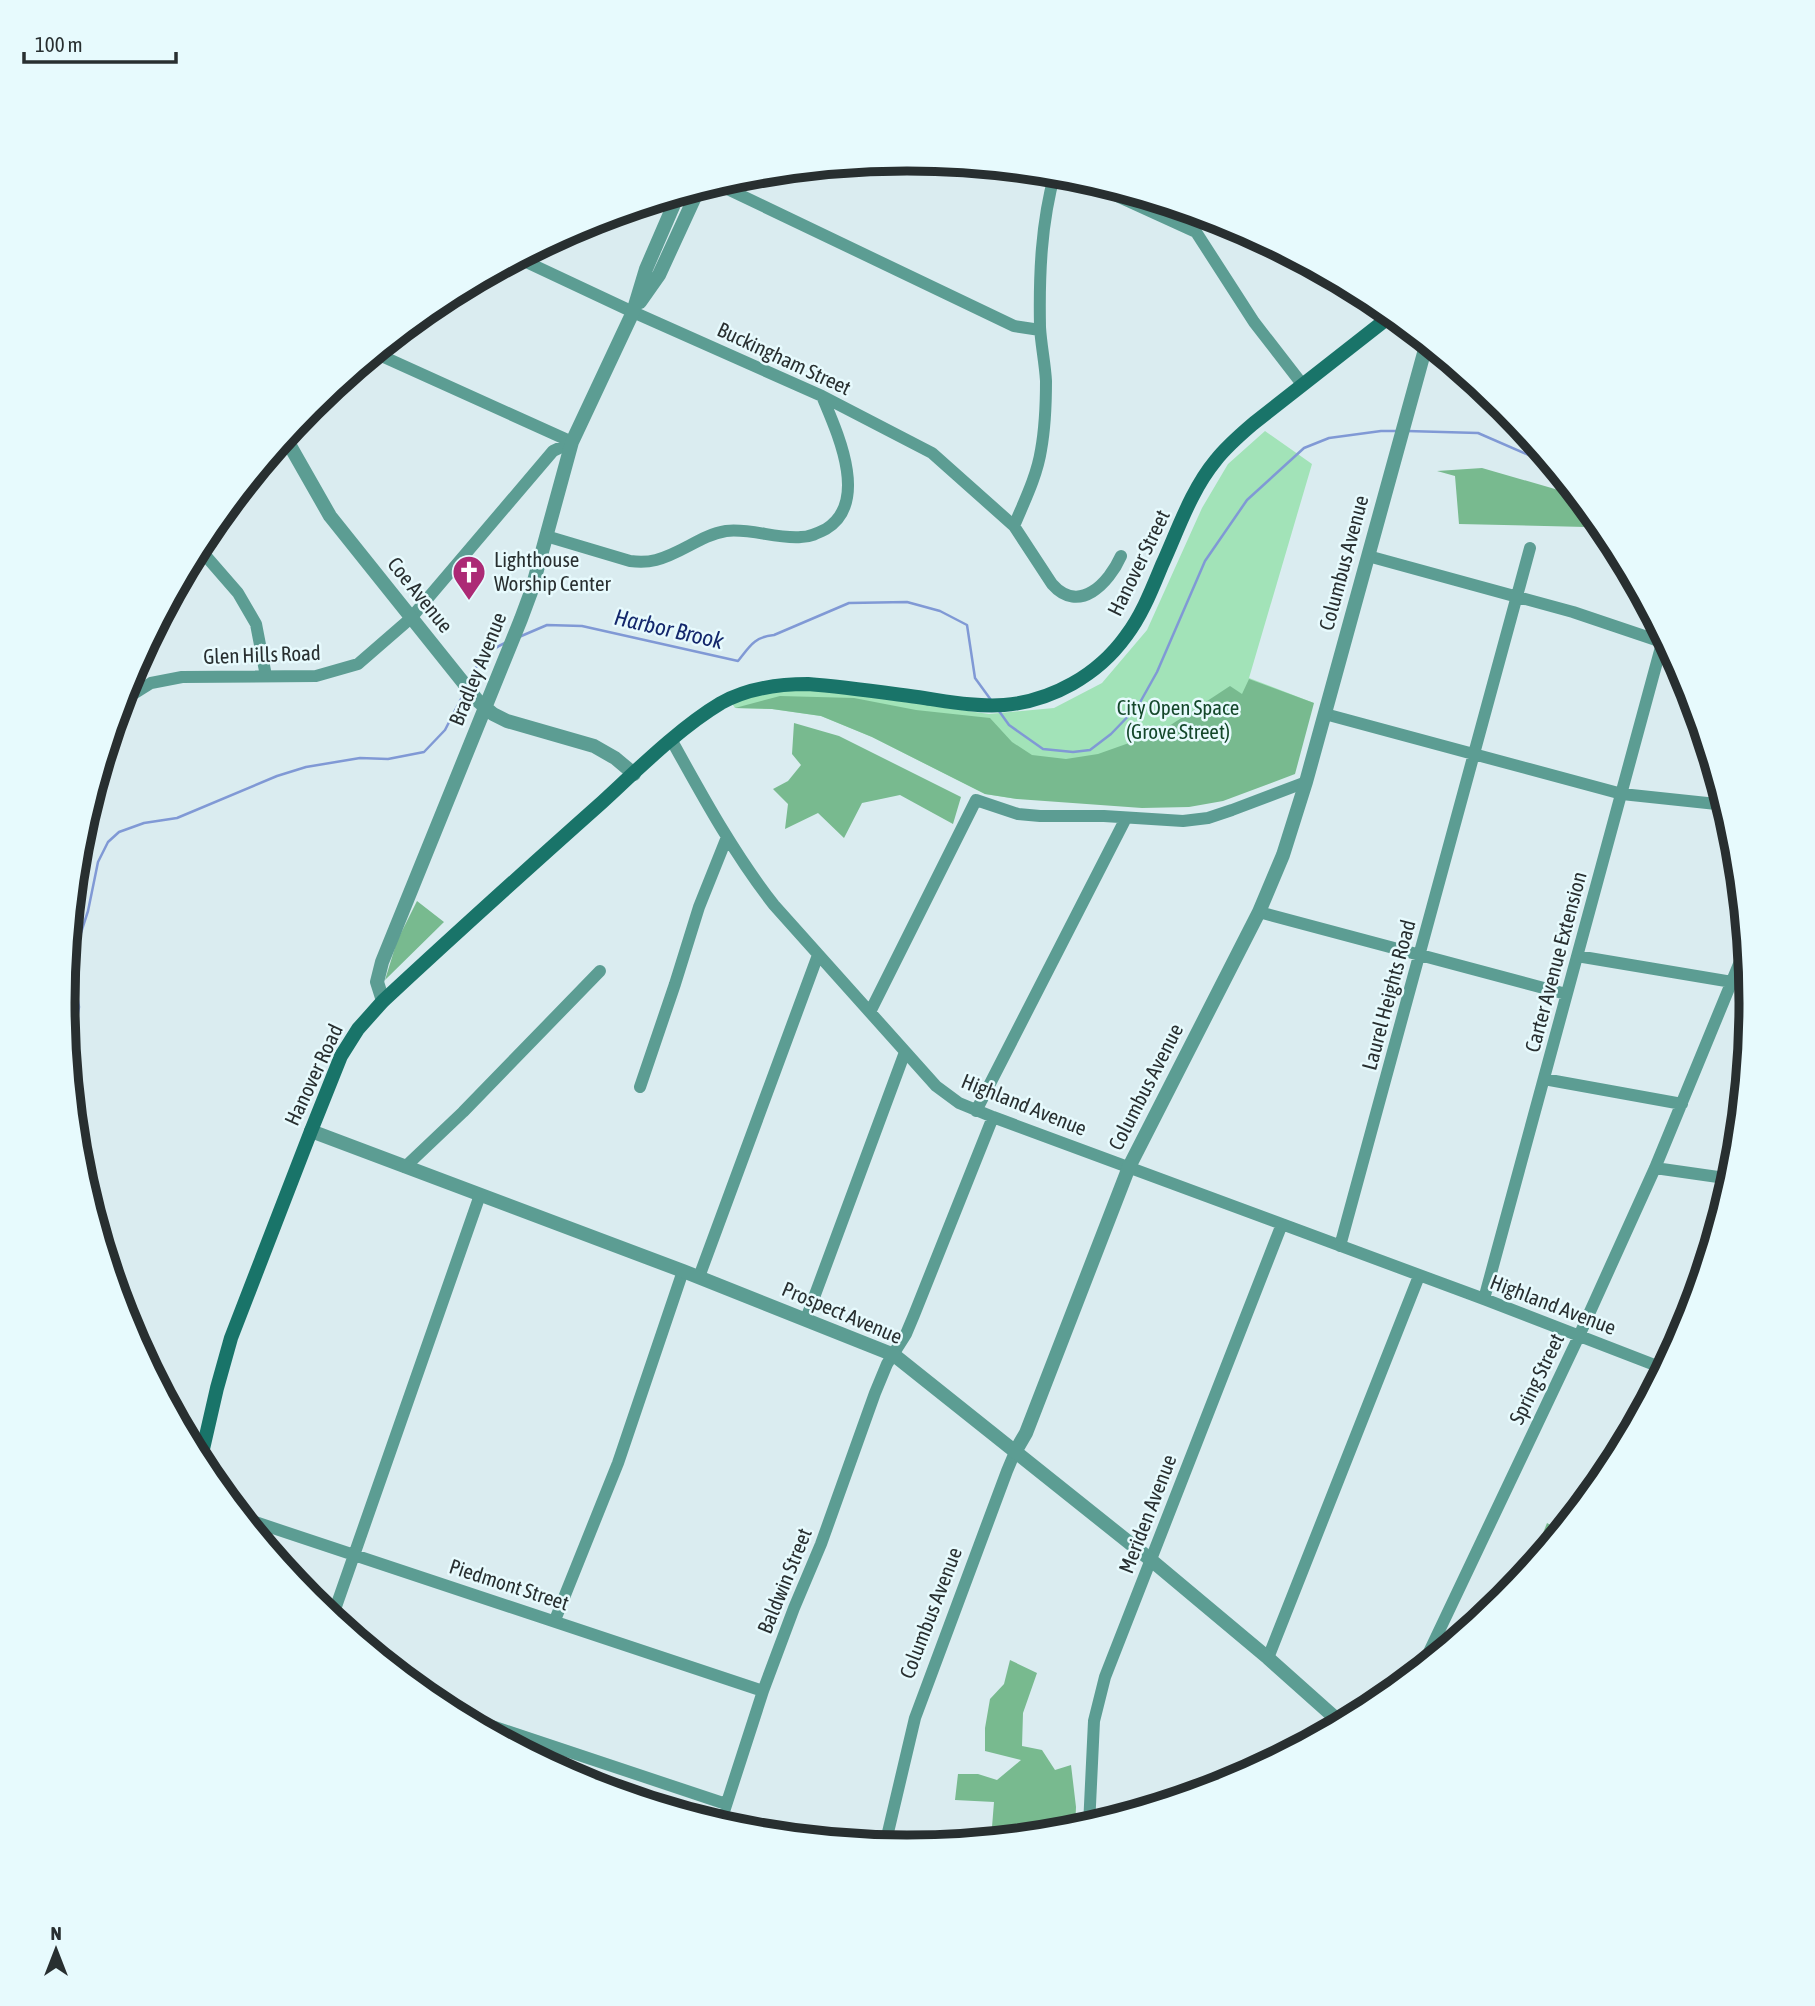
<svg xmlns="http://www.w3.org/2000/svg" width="1815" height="2006" viewBox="0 0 1815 2006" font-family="'Asap Condensed',sans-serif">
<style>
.green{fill:#a2e3b8}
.forest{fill:#78ba8f}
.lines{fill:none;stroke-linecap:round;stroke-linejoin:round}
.stream{stroke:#8099d5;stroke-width:2.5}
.minor{stroke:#5c9d93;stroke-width:12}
.tertiary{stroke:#5c9d93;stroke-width:14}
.secondary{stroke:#197469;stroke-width:14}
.labels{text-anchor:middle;stroke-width:5;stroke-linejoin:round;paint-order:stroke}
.street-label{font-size:21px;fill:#282f30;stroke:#e7fafd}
.poi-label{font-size:21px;fill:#282f30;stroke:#e7fafd;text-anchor:start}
.park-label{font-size:21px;fill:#14472a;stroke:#e7fafd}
.water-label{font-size:23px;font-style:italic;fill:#13276c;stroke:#e7fafd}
.rim{fill:none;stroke:#282f30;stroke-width:9}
</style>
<rect width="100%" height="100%" fill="#daecf0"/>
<path class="green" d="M1265,431l47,33 -63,214 65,25 -297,96 -32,-5 -113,-57 -51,-21 -49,-7 -37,-1 -4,-6 35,-11 41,-3 182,26 65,-6 48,-25 45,-53 55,-122 26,-44z"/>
<path class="forest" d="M1482,468l97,28 34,44 -27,-13 -127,-3 -4,-48 -18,-5z
M1249,679l65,24 -19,71 -72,27 -34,6 -47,1 -125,-9 -32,-5 -113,-57 -51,-21 -49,-7 -37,-1 45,-12 74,2 62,12 74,8 22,24 20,13 34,4 32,-5 62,-22 70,-46 12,8z
M794,723l45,13 122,61 -8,27 -53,-29 -38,8 -18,35 -26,-25 -33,16 3,-25 -15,-15 15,-8 13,-16 -9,-11z
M417,901l27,21 -59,58 12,-39z
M1547,1523l15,8 -34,40z
M1010,1660l27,13 -14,40 -1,33 20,4 13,20 16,-5 5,42 -1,23 -90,10 7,-13 2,-25 -39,-2 3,-26h20l19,6 24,-20 -36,-9v-23l5,-29 14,-15z"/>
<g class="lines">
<path class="stream" d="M1407,431l71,2 76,33
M519,637l28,-12 35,1 156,35c12,-15 16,-24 36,-26l75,-32 58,-1 33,9 27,14 8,53 16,22
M469,681c10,-21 16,-29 38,-39
M999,711l10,14 34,24 30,3 17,-2 21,-16 27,-28 19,-34 48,-111 42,-61 57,-52 25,-10 52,-7h16
M69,1065l10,-58 -5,-31 1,-25 13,-40 10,-49 10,-20 11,-10 25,-9 33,-5 100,-42 29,-9 54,-9 28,1 36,-7 21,-22 19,-37"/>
<path class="minor" d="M1071,175l125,57
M715,183l299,143 26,4
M1187,210l9,22 58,90 48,62
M518,258l115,54 189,84 110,57 82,73 38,58c27,31 57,-1 69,-28
M375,353l197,89
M1014,526c10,-24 23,-50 27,-76 4,-22 5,-47 5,-69 -1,-18 -5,-36 -6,-54 -1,-52 1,-104 15,-154
M546,536l84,25c8,1 18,1 26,-1 25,-6 45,-25 70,-29 25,-3 50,8 75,6 9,0 17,-4 25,-8 44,-27 11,-97 -4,-133
M198,547l40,46 18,31 10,52
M1368,556l205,56 89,30
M118,710l9,-12 24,-15 31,-6 134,-1 42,-12 53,-46 142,-167 19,-9
M1325,714l297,80 104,11
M672,741c31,56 62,113 102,164l162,181 23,17 34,14 491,182 181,70
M1259,912l307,82
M1577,956l155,26
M870,1012l106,-212 42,14 22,2h64l79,5 25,-3 24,-8 74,-28
M1544,1079l138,25
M640,1087l35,-103 24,-77 28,-70
M976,1111l150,-293
M405,1167l58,-55 137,-141
M1655,1168l77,11
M1340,1246l190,-698
M699,1277l119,-322
M1484,1299l180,-663
M806,1319l99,-267
M243,1518l520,173
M332,1618l148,-423
M555,1620l63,-157 65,-192
M1268,1658l151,-382
M1421,1669l158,-333 76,-168 91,-221
M453,1713l273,91
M720,1824l43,-133 31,-83 27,-64 54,-151 12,-29 19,-30 8,-19 79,-198
M1089,1826l5,-105 11,-44 177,-453
M885,1845l30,-127 92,-247 8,-19"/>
<path class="tertiary" d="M640,302l19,-27 40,-87
M285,437l45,79 148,185 15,13 14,7 87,25 21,12 19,16
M383,1001l-6,-19 5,-20 139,-343 10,-27 41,-150 61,-130 13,-43 32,-74
M311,1131l372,140 211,84 257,205 117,98 74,66
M1015,1452l11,-19 103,-266 130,-255 24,-57 23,-73 121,-440"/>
<path class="secondary" d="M200,1462l17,-74 14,-50 80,-207 30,-75 17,-27 25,-28c71,-66 143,-131 216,-196 36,-33 80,-77 122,-102 27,-15 57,-19 87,-19 39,3 78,9 116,14 27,4 54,9 80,7 48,-4 94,-30 122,-69 16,-21 26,-47 36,-71 16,-35 29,-75 54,-105 11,-14 24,-25 38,-37l139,-109"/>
</g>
<defs>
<symbol id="church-pin" viewBox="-11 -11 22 30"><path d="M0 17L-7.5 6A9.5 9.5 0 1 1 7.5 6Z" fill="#ac2a75" stroke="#e7fafd"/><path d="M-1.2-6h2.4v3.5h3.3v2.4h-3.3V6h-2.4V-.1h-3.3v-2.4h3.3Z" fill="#fff"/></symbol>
</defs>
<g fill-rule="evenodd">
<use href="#church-pin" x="450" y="553" width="38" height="52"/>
</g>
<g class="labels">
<g class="street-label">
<text transform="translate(784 359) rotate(25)" y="7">Buckingham Street</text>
<text transform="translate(1139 563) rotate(-64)" y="7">Hanover Street</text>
<text transform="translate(1344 563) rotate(-75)" y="7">Columbus Avenue</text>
<text transform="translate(420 595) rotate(51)" y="7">Coe Avenue</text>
<text transform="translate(262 655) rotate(-2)" y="7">Glen Hills Road</text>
<text transform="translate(478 669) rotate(-68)" y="7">Bradley Avenue</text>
<text transform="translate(1556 962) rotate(-75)" y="7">Carter Avenue Extension</text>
<text transform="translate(1389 995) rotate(-75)" y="7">Laurel Heights Road</text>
<text transform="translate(314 1075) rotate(-65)" y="7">Hanover Road</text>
<text transform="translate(1146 1087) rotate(-63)" y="7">Columbus Avenue</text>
<text transform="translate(1024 1105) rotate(22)" y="7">Highland Avenue</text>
<text transform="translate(1553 1305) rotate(21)" y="7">Highland Avenue</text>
<text transform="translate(842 1313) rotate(23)" y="7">Prospect Avenue</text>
<text transform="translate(1537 1379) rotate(-64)" y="7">Spring Street</text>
<text transform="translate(1148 1514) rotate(-69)" y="7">Meriden Avenue</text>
<text transform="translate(785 1581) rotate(-68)" y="7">Baldwin Street</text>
<text transform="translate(509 1585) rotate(18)" y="7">Piedmont Street</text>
<text transform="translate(931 1613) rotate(-69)" y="7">Columbus Avenue</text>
</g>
<g class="poi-label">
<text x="494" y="567">Lighthouse<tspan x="494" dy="24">Worship Center</tspan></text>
</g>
<g class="park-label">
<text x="1178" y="715">City Open Space<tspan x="1178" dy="24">(Grove Street)</tspan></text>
</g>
<g class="water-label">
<text transform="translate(669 629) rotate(13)" y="8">Harbor Brook</text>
</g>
</g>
<path d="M0 0H1815V2006H0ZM75 1003a832 832 0 1 1 1664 0a832 832 0 1 1-1664 0Z" fill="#e7fafd" fill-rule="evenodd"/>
<path class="rim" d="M75 1003a832 832 0 1 1 1664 0a832 832 0 1 1-1664 0Z"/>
<g transform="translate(56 1950)" stroke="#e7fafd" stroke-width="5" paint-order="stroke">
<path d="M0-5L12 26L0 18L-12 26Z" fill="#282f30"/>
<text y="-10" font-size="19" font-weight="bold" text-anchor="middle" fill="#282f30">N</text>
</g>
<path d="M24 52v10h152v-10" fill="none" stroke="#282f30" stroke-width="3.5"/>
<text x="35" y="52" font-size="21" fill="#282f30" stroke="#e7fafd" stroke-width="5" paint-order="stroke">100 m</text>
</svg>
